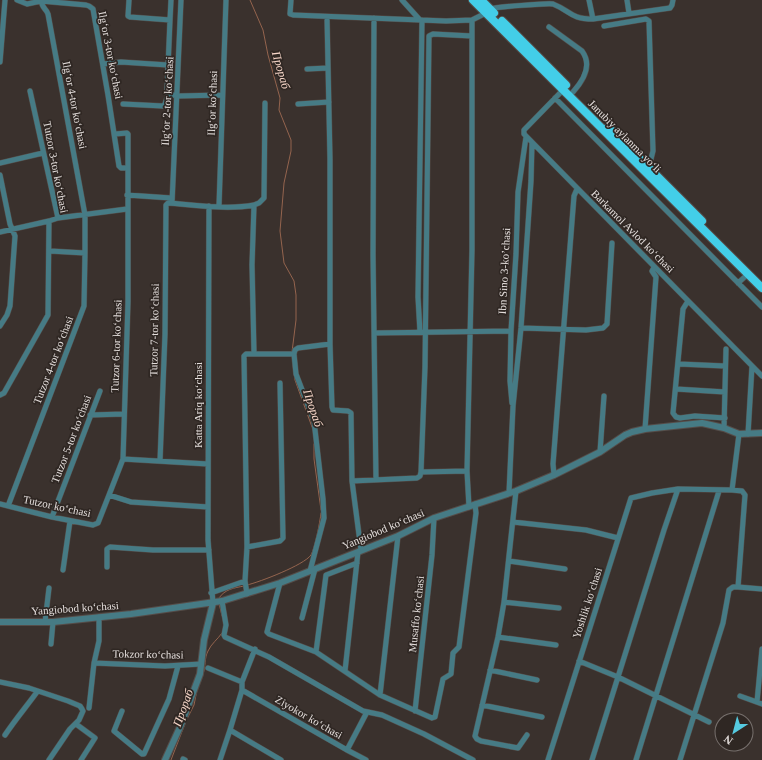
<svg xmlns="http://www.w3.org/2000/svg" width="762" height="760" viewBox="0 0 762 760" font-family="'Times New Roman',serif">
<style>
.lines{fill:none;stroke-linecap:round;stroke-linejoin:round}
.stream{stroke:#94644e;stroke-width:1}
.minor-casing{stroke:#554d49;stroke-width:6}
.tertiary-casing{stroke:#554d49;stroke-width:8}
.trunk-casing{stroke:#554d49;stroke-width:10}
.minor{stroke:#467b85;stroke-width:5}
.tertiary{stroke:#467b85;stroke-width:6}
.trunk{stroke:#43cee8;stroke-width:8}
.labels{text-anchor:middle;stroke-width:3.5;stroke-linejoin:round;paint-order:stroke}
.street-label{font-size:11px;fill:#e4dedc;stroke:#2f2723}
.water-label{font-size:12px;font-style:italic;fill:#f6d6c8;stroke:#2f2723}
</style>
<rect width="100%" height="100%" fill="#3a312d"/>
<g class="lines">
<path class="stream" d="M250,0l13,30 5,25 12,43 -1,12 12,30v11l-7,32 -4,48 4,32 10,18 2,14v25l-4,32
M293,365l2,15 17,47
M314,444v15l7,51
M247,585c13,-3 57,-20 64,-30 4,-7 9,-33 10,-42
M219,598c6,-9 15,-10 25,-12
M219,603l3,13
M203,674c3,-8 1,-15 5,-23 3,-7 10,-12 14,-18
M171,760l15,-39 8,-16 3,-15"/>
<defs>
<path id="minor" d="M17,0l10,4 14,-3 45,4 3,1 4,3 15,86 11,71 2,2h6
M129,0l-1,16 2,1 40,3 -3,71 1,3 10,2 44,-1
M291,0l-1,14 3,1 153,6 26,-1 14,-7
M402,0l18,20
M589,0l4,19
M627,0l2,13
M491,9c4,-2 57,-6 62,-5 18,7 17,15 40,15l77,-11 2,-3 1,-5
M327,17l3,142v185l2,63 1,3 15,1 3,2 1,68 9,69
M374,18l-1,237 3,225
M170,20l1,-20
M604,26l42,-7 3,2 4,130 -4,16
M549,27l33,24c11,15 1,30 -9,41
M0,62l5,-62
M103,64l18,-2 47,3
M307,69l21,-1
M563,90l-39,40v4l238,242
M555,98l207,209
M123,104l40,2 2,-2 3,-9
M298,104l31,-2
M0,163l43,-10
M0,175l10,49 5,12 -5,70 -3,9 -7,11
M127,195l44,3
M172,203l9,-203
M209,206l-1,334 5,63
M219,206l7,-206
M58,218l69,-9
M0,232l49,-11
M50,251l35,2
M738,283l10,-9
M688,301l-5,8 -10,104 3,4 4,1 15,-2 30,2
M521,328l65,2 17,-2 4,-4 5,-81
M420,332l-2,-35 4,-277
M374,333l137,-2
M254,353l-2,-88 2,-60 5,-2 5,-5 1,-95
M679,364l46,2
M676,389l49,3
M0,395l4,-2 44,-78 1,-94 9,-3 -28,-127
M512,403l-2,-22 1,-50 5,-77 2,-62 8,-55
M90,415l34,-1
M724,428l2,-79
M645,429l11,-152 -4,-6 2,-4
M748,434l4,-68
M600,452l4,-56
M123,459l85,5
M160,461l5,-127 1,-129 2,-2c27,2 60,7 86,2
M467,471l2,36
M421,472l4,-105 4,-331 4,-2 39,2
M554,475l-1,-11 21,-268 3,-7
M352,481l65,-3 3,-2 1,-4 46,-1 5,-221v-230
M516,491l-12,111 -6,35 -23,99 2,3 4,2 37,7 9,-13
M509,493l4,-87 8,-78 10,-147 1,-38
M109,495l14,-36 5,-157v-168l-1,-1 -12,1
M0,504l52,13 41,8 5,-2 11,-28 22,7 77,5
M8,506l76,-200 1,-53v-38l-37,-201c-2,-6 -6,-5 -7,-14
M52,517l48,-126
M513,522l73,8 32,8
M247,547l33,-6 3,-3 -3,-155
M509,561l56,8
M107,567v-18l3,-2 43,3h56
M63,570l7,-49
M310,571l14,-53 -1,-19 -9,-78 -18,-47 -2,-20 1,-4 3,-2 32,-4
M280,583l-13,49 2,2 47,18 64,43 52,23 3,-1 8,-38 8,-5 2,-21 6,-6 17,-134 -1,-9
M738,587l24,2
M211,593l34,-12
M247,594l-2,-13 2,-34 -3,-191 2,-2h48
M222,601l4,24 -2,10 1,2 44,20 94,54 19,4 42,19 49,26
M504,602l55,6
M302,618l13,-49
M45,622l4,-34
M498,637l58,8
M51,644l2,-22
M316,652l10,-77 31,-12
M579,661l39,16 91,45
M94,663l71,3 36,-2
M208,668l34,14v8l-12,40
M490,670l47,10
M345,671l13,-119
M0,682l29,6 39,13 12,5 2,3 1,2 -4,9 -9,9 -21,31
M242,682l13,-33
M242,690l105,60 19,10
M380,695l18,-159
M740,696l22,8
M757,702l5,-53
M482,705l60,12
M89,708l5,-45 5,-22v-24
M122,711l-8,20 28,23h2l25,-55 9,-33
M415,711l17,-156 2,-37
M76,724l19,14 -14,22
M5,735c10,-15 21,-28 32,-43
M347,750l20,-38
M183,759l2,1
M220,760l10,-30 51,30
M548,760l83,-262 21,-5 26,-4 54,1 7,-56
M592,760l72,-230 14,-41
M636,760l83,-269
M680,760l43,-137 6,-33 4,-3h5l7,-92 -3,-4 -10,-1"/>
<path id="tertiary" d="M0,622h53l78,-8 91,-13 58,-18 118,-47 36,-18 82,-27 38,-16 46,-23 25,-17 7,-3 13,-3 57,-6 22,5 15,6 23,-1
M165,760l16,-35 19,-51 4,-34 9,-37"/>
<path id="trunk" d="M473,0l289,288
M481,0l13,13
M502,21l64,64
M608,127l94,94"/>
</defs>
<use href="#minor" class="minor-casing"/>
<use href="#tertiary" class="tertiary-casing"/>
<use href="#trunk" class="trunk-casing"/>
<use href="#minor" class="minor"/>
<use href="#tertiary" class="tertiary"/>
<use href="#trunk" class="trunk"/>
</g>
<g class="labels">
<g class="street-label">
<text transform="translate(111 55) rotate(79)" y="4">Ilgʻor 3-tor koʻchasi</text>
<text transform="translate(167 101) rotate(-87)" y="4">Ilgʻor 2-tor koʻchasi</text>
<text transform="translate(212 103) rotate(-88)" y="4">Ilgʻor koʻchasi</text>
<text transform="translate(75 105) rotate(79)" y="4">Ilgʻor 4-tor koʻchasi</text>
<text transform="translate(625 136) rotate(45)" y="4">Janubiy aylanma yoʻli</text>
<text transform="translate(56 167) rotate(79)" y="4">Tutzor 3-tor koʻchasi</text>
<text transform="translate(633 231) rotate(45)" y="4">Barkamol Avlod koʻchasi</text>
<text transform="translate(504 271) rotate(-87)" y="4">Ibn Sino 3-koʼchasi</text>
<text transform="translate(154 330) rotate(-89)" y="4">Tutzor 7-tor koʻchasi</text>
<text transform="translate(116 346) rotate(-88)" y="4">Tutzor 6-tor koʻchasi</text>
<text transform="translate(53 360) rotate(-69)" y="4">Tutzor 4-tor koʻchasi</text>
<text transform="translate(198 405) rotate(-90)" y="4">Katta Ariq koʻchasi</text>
<text transform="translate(71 439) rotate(-69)" y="4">Tutzor 5-tor koʻchasi</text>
<text transform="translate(57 506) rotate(12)" y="4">Tutzor koʻchasi</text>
<text transform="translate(383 529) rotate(-23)" y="4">Yangiobod koʻchasi</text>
<text transform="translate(587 603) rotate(-72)" y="4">Yoshlik koʻchasi</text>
<text transform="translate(75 608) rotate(-4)" y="4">Yangiobod koʻchasi</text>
<text transform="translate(416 614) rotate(-84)" y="4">Musaffo koʻchasi</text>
<text transform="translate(148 654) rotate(1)" y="4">Tokzor koʻchasi</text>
<text transform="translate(309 717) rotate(30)" y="4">Ziyokor koʻchasi</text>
</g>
<g class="water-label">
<text transform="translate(281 70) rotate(74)" y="4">Прораб</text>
<text transform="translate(313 408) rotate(71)" y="4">Прораб</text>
<text transform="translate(183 708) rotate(-70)" y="4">Прораб</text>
</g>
</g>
<g transform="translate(734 732) rotate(216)"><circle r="19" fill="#2f2723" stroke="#77706d"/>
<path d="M0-3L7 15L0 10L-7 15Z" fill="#55cae0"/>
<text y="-6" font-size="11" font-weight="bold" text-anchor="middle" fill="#e4dedc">N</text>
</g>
</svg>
